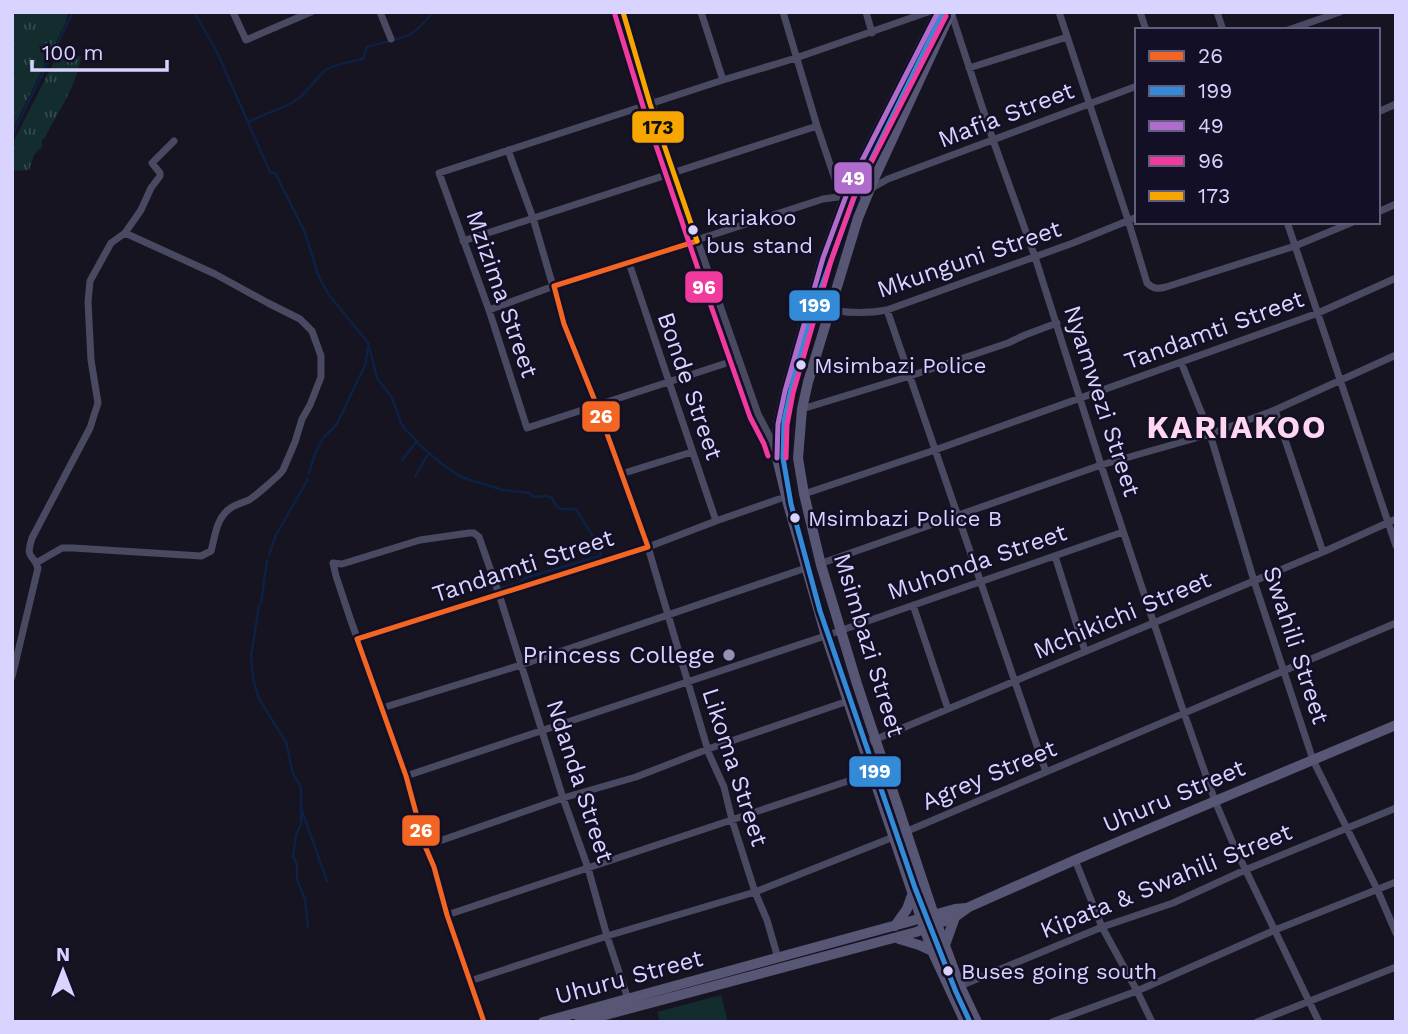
<svg xmlns="http://www.w3.org/2000/svg" width="1408" height="1034" viewBox="0 0 1408 1034" font-family="'Work Sans',sans-serif">
<style>
.grass{fill:url(#grass-tufts)}
.pitch{fill:#132c2d}
.lines{fill:none;stroke-linecap:round;stroke-linejoin:round}
.stream{stroke:#0d2144;stroke-width:2.5}
.street{stroke:#4a4962;stroke-width:7}
.secondary{stroke:#575674;stroke-width:10}
.bus-1-casing{stroke:#130f26;stroke-width:10}
.bus-2-casing{stroke:#130f26;stroke-width:10}
.bus-3-casing{stroke:#130f26;stroke-width:10}
.bus-4-casing{stroke:#130f26;stroke-width:10}
.bus-5-casing{stroke:#130f26;stroke-width:10}
.bus-1{stroke:#f26522;stroke-width:5}
.bus-2{stroke:#338bd7;stroke-width:5}
.bus-3{stroke:#b06ccc;stroke-width:5}
.bus-4{stroke:#f13a9d;stroke-width:5}
.bus-5{stroke:#f7a600;stroke-width:5}
.bus-dot{fill:#d9d4ff;stroke:#130f26;stroke-width:2.5}
.poi-dot{fill:#9591b1;stroke:#130f26;stroke-width:2.5}
.labels{text-anchor:middle;stroke-width:5;stroke-linejoin:round;paint-order:stroke}
.bus-label{font-size:22px;fill:#d9d4ff;stroke:#130f26;text-anchor:start}
.street-label{font-size:24px;fill:#d9d4ff;stroke:#130f26}
.poi-label{font-size:24px;fill:#d9d4ff;stroke:#130f26;text-anchor:end}
.district-label{font-size:32px;font-weight:bold;letter-spacing:2px;fill:#ffd6f0;stroke:#130f26}
.line-badge{stroke:#130f26;stroke-width:2.5}
.badge-label{font-size:19px;text-anchor:middle;font-weight:bold;fill:#fff}
.pale-badge-label{font-size:19px;text-anchor:middle;font-weight:bold;fill:#111}
</style>
<defs>
<pattern id="grass-tufts" width="24" height="20" patternUnits="userSpaceOnUse" patternTransform="scale(1.75)"><rect width="24" height="20" fill="#132c2d"/><path d="M3 7l-1-3M5 7V3M7 7l1-3M15 17l-1-3M17 17v-4M19 17l1-3" fill="none" stroke="#354a4c"/></pattern>
</defs>
<rect width="100%" height="100%" fill="#161421"/>
<path class="grass" d="M12,12h57l-3,7 1,1 -55,110z
M81,56c-4,30 -23,55 -36,82l-3,2v7l-8,8 -5,15 -17,1v-27l44,-86z"/>
<path class="pitch" d="M721,995l7,27h-68l-3,-10z"/>
<g class="lines">
<path class="stream" d="M194,12l23,40 53,120 5,1 29,57 15,47 10,18 40,49 -4,21 -28,59 -13,13 -8,14 -7,22
M249,122c15,-9 36,-13 50,-24 9,-7 19,-23 27,-28 4,-4 31,-10 37,-11l4,-12c15,-5 31,-6 45,-14 8,-5 15,-14 21,-21
M12,135l61,-123
M370,350l7,28 15,20 9,25 4,6 18,19 19,16 19,13 42,13 26,3 4,4 14,-1 5,2c6,14 10,11 24,11l16,26 9,19 -1,2 -75,22 -5,5 -29,7
M402,460l15,-19
M415,477l4,-8 10,-16
M269,555l7,-20 32,-56
M261,603l6,-42
M259,606l-8,50 2,22 6,21 27,43 7,32 8,13v37l-5,11 -3,21 4,9v14l8,20 3,28
M301,808l26,73"/>
<path class="street" d="M233,12l13,28 65,-28
M380,12l11,27
M623,12c41,135 88,268 135,402l14,27 3,10
M701,12l22,68
M783,12l34,114 19,56 5,10h5
M866,12l6,21
M951,12l42,128 42,117 66,208 83,248 31,88 20,47 84,174
M1059,12l69,208 19,63c6,6 11,6 19,4l129,-41 58,-24
M1140,12l6,18
M1217,12l6,18
M1288,30l52,-18
M969,68l98,-31
M1378,112l18,-8
M508,150l25,68 31,106 33,82 51,141 61,207 15,33 8,33 23,72 12,28 11,38
M1378,212l18,-8
M1287,222l109,324
M125,233l16,-23 10,-22 9,-12v-3l-8,-10 22,-22
M463,241l354,-115
M629,263l87,258
M810,306c25,6 51,9 77,4l186,-67 64,-26
M489,310l65,-24 269,-87 38,-5 27,-15 249,-93
M887,310l159,462
M739,359l-212,69 -38,-118 -50,-137 284,-93 73,-22 132,-46
M1181,362l29,72 44,147 59,179 64,129 19,44
M802,409l108,-33 98,-33 17,-8 32,-12
M1275,410l48,142
M621,474l71,-22
M804,494l131,-44 383,-137 78,-35
M1055,556l30,95
M821,565l4,-3 276,-97 109,-31 65,-24 121,-55
M913,605l35,104
M357,639l291,-92 68,-26 63,-22
M12,677l26,-109c-5,-16 -13,-7 -6,-30l58,-110 8,-25 -7,-43 -3,-58 2,-21 21,-38 14,-10 90,41 53,29 32,16 12,12 9,25v21l-11,28 -8,14 -7,23 -12,28c-3,5 -29,27 -34,30 -7,3 -16,5 -21,10 -12,10 -13,27 -17,41l-10,5 -128,-8h-11l-26,15
M382,708l139,-43 282,-96
M862,745l461,-193 73,-33
M406,776l419,-140 298,-104
M425,846l138,-48 73,-21 72,-28 140,-48
M1075,860l27,67 35,64 15,31
M447,915l425,-142
M470,981l137,-45 148,-44 136,-54 505,-215
M960,986l142,-59 71,-24 72,-33 151,-62
M484,1022l-37,-107 -13,-48 -9,-21 -19,-70 -56,-158 -14,-42 -3,-13 9,1 78,-24 49,-7h5l5,4 20,57 64,204 25,70 19,68 21,63
M1052,1022l85,-31 138,-61 121,-48
M1257,1022l139,-55"/>
<path class="secondary" d="M938,12l-92,180v4l-23,62 -38,133 -7,33 -1,34 11,46 38,132 106,315 33,71
M951,12l-77,167 -16,39 -50,164 -6,27 -4,49 6,36 17,71 36,119 80,240 23,62 17,36
M895,926l12,-17 5,-14
M899,939l20,6 13,6
M945,945l10,-28
M543,1022l412,-113 11,-1
M579,1022l337,-90 39,-15 14,-10 106,-47 321,-135"/>
<defs>
<path id="bus-1" d="M554,286l10,38 33,82 51,141
M554,286l143,-45
M357,639l49,137 19,70 9,21 13,48 37,107
M357,639l291,-92"/>
<path id="bus-2" d="M943,12l-85,175 -44,120 -19,64 -11,50 -1,37 8,46 29,107 95,277 41,104 14,30"/>
<path id="bus-3" d="M777,458l1,-34 7,-33 38,-133 23,-62v-4l92,-180"/>
<path id="bus-4" d="M615,15l31,101 51,150 53,151 14,27 4,12
M786,458l1,-33 6,-32 38,-132 24,-67 91,-178"/>
<path id="bus-5" d="M623,12l27,92 47,137"/>
</defs>
<use href="#bus-1" class="bus-1-casing"/>
<use href="#bus-2" class="bus-2-casing"/>
<use href="#bus-3" class="bus-3-casing"/>
<use href="#bus-4" class="bus-4-casing"/>
<use href="#bus-5" class="bus-5-casing"/>
<use href="#bus-1" class="bus-1"/>
<use href="#bus-2" class="bus-2"/>
<use href="#bus-3" class="bus-3"/>
<use href="#bus-4" class="bus-4"/>
<use href="#bus-5" class="bus-5"/>
</g>
<g class="bus-dot">
<circle cx="693" cy="230" r="6"/>
<circle cx="801" cy="365" r="6"/>
<circle cx="795" cy="518" r="6"/>
<circle cx="948" cy="971" r="6"/>
</g>
<circle class="poi-dot" cx="729" cy="655" r="7"/>
<g class="labels">
<g class="bus-label">
<text x="706" y="225">kariakoo<tspan x="706" dy="28">bus stand</tspan></text>
<text x="814" y="373">Msimbazi Police</text>
<text x="808" y="526">Msimbazi Police B</text>
<text x="961" y="979">Buses going south</text>
</g>
<g class="street-label">
<text transform="translate(1006 115) rotate(-21)" y="8">Mafia Street</text>
<text transform="translate(969 259) rotate(-19)" y="8">Mkunguni Street</text>
<text transform="translate(502 294) rotate(71)" y="8">Mzizima Street</text>
<text transform="translate(1214 330) rotate(-20)" y="8">Tandamti Street</text>
<text transform="translate(690 386) rotate(71)" y="8">Bonde Street</text>
<text transform="translate(1102 401) rotate(72)" y="8">Nyamwezi Street</text>
<text transform="translate(977 562) rotate(-19)" y="8">Muhonda Street</text>
<text transform="translate(523 566) rotate(-18)" y="8">Tandamti Street</text>
<text transform="translate(1122 615) rotate(-23)" y="8">Mchikichi Street</text>
<text transform="translate(869 645) rotate(73)" y="8">Msimbazi Street</text>
<text transform="translate(1296 645) rotate(72)" y="8">Swahili Street</text>
<text transform="translate(735 767) rotate(72)" y="8">Likoma Street</text>
<text transform="translate(989 775) rotate(-23)" y="8">Agrey Street</text>
<text transform="translate(580 781) rotate(72)" y="8">Ndanda Street</text>
<text transform="translate(1174 796) rotate(-23)" y="8">Uhuru Street</text>
<text transform="translate(1166 881) rotate(-22)" y="8">Kipata &amp; Swahili Street</text>
<text transform="translate(629 977) rotate(-15)" y="8">Uhuru Street</text>
</g>
<g class="poi-label">
<text x="715" y="663">Princess College</text>
</g>
<g class="district-label">
<text x="1237" y="438">KARIAKOO</text>
</g>
</g>
<g class="line-badge">
<rect x="631" y="110" width="54" height="34" rx="7" fill="#f7a600"/>
<rect x="833" y="161" width="40" height="34" rx="7" fill="#b06ccc"/>
<rect x="684" y="270" width="40" height="34" rx="7" fill="#f13a9d"/>
<rect x="788" y="289" width="53" height="33" rx="7" fill="#338bd7"/>
<rect x="581" y="400" width="40" height="33" rx="7" fill="#f26522"/>
<rect x="848" y="755" width="54" height="33" rx="7" fill="#338bd7"/>
<rect x="401" y="814" width="40" height="33" rx="7" fill="#f26522"/>
</g>
<g class="badge-label">
<text x="853" y="185">49</text>
<text x="704" y="294">96</text>
<text x="815" y="312">199</text>
<text x="601" y="423">26</text>
<text x="875" y="778">199</text>
<text x="421" y="837">26</text>
</g>
<g class="pale-badge-label">
<text x="658" y="134">173</text>
</g>
<rect width="1408" height="1034" fill="none" stroke="#d9d4ff" stroke-width="28"/>
<rect x="1135" y="28" width="245" height="196" fill="#130f26" stroke="#625e7d" stroke-width="2"/>
<rect x="1149" y="51" width="35" height="10" fill="#f26522" stroke="#625e7d" stroke-width="2"/>
<text x="1198" y="63" font-size="21" fill="#d9d4ff">26</text>
<rect x="1149" y="86" width="35" height="10" fill="#338bd7" stroke="#625e7d" stroke-width="2"/>
<text x="1198" y="98" font-size="21" fill="#d9d4ff">199</text>
<rect x="1149" y="121" width="35" height="10" fill="#b06ccc" stroke="#625e7d" stroke-width="2"/>
<text x="1198" y="133" font-size="21" fill="#d9d4ff">49</text>
<rect x="1149" y="156" width="35" height="10" fill="#f13a9d" stroke="#625e7d" stroke-width="2"/>
<text x="1198" y="168" font-size="21" fill="#d9d4ff">96</text>
<rect x="1149" y="191" width="35" height="10" fill="#f7a600" stroke="#625e7d" stroke-width="2"/>
<text x="1198" y="203" font-size="21" fill="#d9d4ff">173</text>
<g transform="translate(63 971)" stroke="#130f26" stroke-width="5" paint-order="stroke">
<path d="M0-5L12 26L0 18L-12 26Z" fill="#d9d4ff"/>
<text y="-10" font-size="19" font-weight="bold" text-anchor="middle" fill="#d9d4ff">N</text>
</g>
<path d="M32 60v10h135v-10" fill="none" stroke="#d9d4ff" stroke-width="3.5"/>
<text x="42" y="60" font-size="21" fill="#d9d4ff" stroke="#130f26" stroke-width="5" paint-order="stroke">100 m</text>
</svg>
